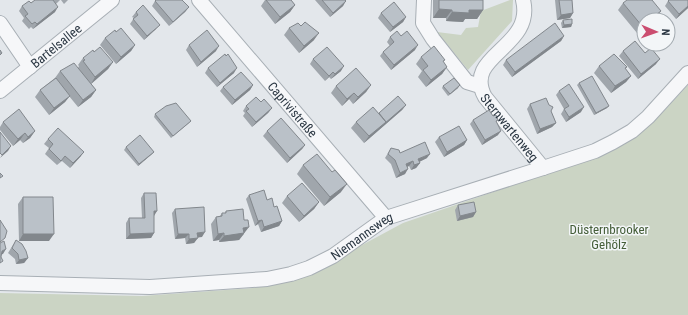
<svg xmlns="http://www.w3.org/2000/svg" width="688" height="315" viewBox="0 0 688 315" font-family="'Roboto Condensed',sans-serif">
<style>
.green{fill:#cbd4c4}
.lines{fill:none;stroke-linecap:round;stroke-linejoin:round}
.minor-casing{stroke:#a8afb5;stroke-width:16}
.minor{stroke:#f6f7f9;stroke-width:14}
.wall{fill:#a0a6ac}
.shaded-wall{fill:#82878c}
.building{fill:#bac1c8;stroke:#82878c}
.labels{text-anchor:middle;stroke-width:3;stroke-linejoin:round;paint-order:stroke}
.street-label{font-size:13px;fill:#2b3743;stroke:#f3f6f8}
.park-label{font-size:13px;fill:#455e39;stroke:#f3f6f8}
</style>
<rect width="100%" height="100%" fill="#e3e7eb"/>
<path class="green" d="M510,0h3l-1,21 -44,49 -31,-38 24,3 5,-7 12,-1 3,-16z
M688,85v230h-688v-22l142,3 111,-8 57,-15 93,-50 169,-58 53,-21 38,-32z"/>
<g class="lines">
<defs>
<g id="minor">
<path id="s1" d="M199,0l187,218"/>
<path d="M424,0l-1,23 10,16 34,43 13,4"/>
<path id="s2" d="M523,0c12,48 -61,55 -38,97l58,71"/>
<path d="M0,23l30,44"/>
<path id="s3" d="M0,91l112,-91"/>
<path id="s4" d="M0,283l150,4 117,-8 24,-5 18,-6 24,-12 53,-38 157,-50 52,-17 18,-9 19,-11 16,-14 40,-44"/>
</g>
</defs>
<use href="#minor" class="minor-casing"/>
<use href="#minor" class="minor"/>
</g>
<path class="wall" d="M35,0h25l-4,4 -1,8 -22,17 -2,-2 -2,2 -7,-8 2,-3 -5,-7 3,-5 9,-3z
M61,0h7l-4,4z
M265,0h26l4,5 -5,7 -15,12 -14,-18z
M315,0h30l-2,6 -13,11z
M433,0h50v10l-6,9h-12l-2,3 -17,-1v-3h-13z
M555,0h17l1,13 -3,5 -13,2z
M688,0v8l-12,11 -11,-13 3,-5z
M155,1l34,6 -4,5 -16,14 -17,-20z
M623,3l33,15 -12,2v7l-7,6 -19,-23z
M136,12l20,17 -12,11 -14,-16 4,-6 -2,-1z
M381,13l25,4 -3,5 -13,10 -12,-14z
M563,20l9,4 -1,3 -9,1 -1,-5z
M289,28l25,12 -15,13 -15,-18z
M401,36l14,14 -24,20 -11,-14 3,-4 7,-6 -3,-4 3,-5z
M564,36l-3,5 -49,36 -9,-12 3,-5z
M105,38l30,7 -4,6 -15,13 -16,-19z
M189,45l27,6 -19,16 -11,-17z
M623,51l22,2 11,11 -18,15 -19,-23z
M94,52l19,10 -5,7 -17,15 5,6 -5,7 -13,10 -9,-11 -4,6 -16,13 -14,-18 5,-7 15,-12 5,-7 18,-3 1,-2 -1,-1 5,-7z
M421,57l22,5 4,5 -5,7 -16,13 -8,-10 4,-6 -6,-7z
M313,59l28,12 -10,8 -2,-2 -4,4 -15,-17z
M599,66l28,1 -2,2 6,7 -5,6 -15,11 -17,-20z
M208,68l26,5 -17,14 -12,-14z
M579,83l28,25 -13,7 -17,-30z
M253,85l-3,5 -18,15 -12,-14 3,-4z
M371,85l-5,7 -13,12 -4,-5 -7,7 -11,-13 5,-7z
M443,86l15,2 -10,8 -6,-8z
M559,91l22,21 -15,10 -5,-8 3,-5 -8,-14z
M261,102l11,6 -4,5 -16,14 -9,-11 2,-3 -2,-2 3,-5z
M530,104l21,7 5,12 -4,4 -15,7 -10,-25z
M406,105l-4,5 -38,33 -13,-15 5,-6 23,-9z
M155,114l36,7 -2,2 -18,15 -17,-21z
M493,116l5,4 -2,2 2,13 -16,10 -12,-21 3,-4z
M3,122l32,9 -5,7 -7,5 -3,-3 -7,6 -13,-16v-3z
M267,131l38,14 -3,4 -15,14 -24,-27z
M439,137l28,3 -3,5 -20,12 -9,-15z
M48,139l33,17 -11,12 -8,-7 -5,4 -12,-11 4,-6 -5,-4z
M126,147l28,5 -2,2 -14,12 -14,-16z
M391,148l9,5 27,5 -8,4 1,1 -4,5 -5,2 -2,-4 -2,1 -2,7 -9,4 -5,-14 -6,-6z
M303,165l38,27 -17,14 -27,-32z
M144,193l10,23v17l-3,5 -25,1v-16l3,-5h13l-1,-20z
M249,195l18,5 7,7 8,14 -3,5 -18,6 -3,-8 -3,2 -9,-27z
M287,196l32,6 -5,7 -15,13 -17,-19z
M23,197l26,44h-30l-1,-37z
M458,205l18,7 -3,5 -16,4 -2,-11z
M175,209l27,28h-4l-4,6 -8,1 -1,-6 -10,1 -3,-26z
M226,211l18,23 -5,6 -20,2v-2l-6,1 -2,-17 5,-7 4,-1 2,-3h3z
M16,240l12,18 -4,5 -8,1 -1,-5 -7,-6z"/>
<path class="shaded-wall" d="M346,1l-3,5 -13,11 3,-4z
M295,5l-5,7 -15,12 5,-7z
M688,6v2l-12,11 3,-5z
M58,7l-3,5 -22,17 4,-5z
M189,7l-4,5 -16,14 4,-4z
M439,9l13,1 -6,8h-13z
M469,10h14l-6,9h-12l-2,3 -17,-1 6,-9z
M661,11l-5,7 -3,2h-4z
M573,13l-3,5 -13,2 4,-5z
M406,17l-3,5 -13,10 3,-5z
M572,24l-1,3 -9,1 2,-3z
M644,24v3l-7,6 5,-7z
M160,25l-4,4 -12,11 3,-4z
M319,33l-5,7 -15,13 5,-7z
M564,36l-3,5 -49,36 3,-5z
M135,45l-4,6 -15,13 5,-7z
M418,45l-3,5 -24,20 3,-5z
M219,46l-3,5 -19,16 4,-5z
M660,59l-4,5 -18,15 3,-5z
M113,62l-5,7 -17,15 4,-7z
M344,66l-3,5 -10,8 4,-5z
M447,67l-5,7 -16,13 5,-7z
M237,68l-3,5 -17,14 3,-4z
M333,72l-4,5 -4,4 4,-5z
M631,76l-5,6 -15,11 4,-7z
M253,85l-3,5 -18,15 3,-5z
M371,85l-5,7 -13,12 5,-7z
M460,85l-2,3 -10,8 2,-2z
M96,90l-5,7 -13,10 5,-7z
M354,93l-5,6 -7,7 5,-7z
M70,96l-5,6 -16,13 5,-7z
M406,105l-4,5 -38,33 5,-7z
M609,106l-2,2 -13,7 2,-2z
M584,107l-3,5 -15,10 3,-5z
M272,108l-4,5 -16,14 4,-5z
M556,123l-4,4 -15,7 3,-5z
M35,131l-5,7 -7,5 5,-6z
M501,131l-3,4 -16,10 3,-5z
M25,133l-5,7 -7,6 5,-7z
M467,140l-3,5 -20,12 3,-5z
M305,145l-3,4 -15,14 3,-5z
M11,146l-3,5 -8,7 2,-3z
M84,152l-3,4 -11,12 3,-5z
M154,152l-2,2 -14,12 1,-2z
M430,154l-3,4 -12,6 3,-5z
M413,161l-4,5 -7,3 4,-5z
M420,163l-4,5 -5,2 3,-5z
M408,169l-3,5 -9,4 4,-5z
M347,184l-6,8 -17,14 6,-9z
M319,202l-5,7 -15,13 5,-6z
M154,211h3l-3,5z
M476,212l-3,5 -16,4 3,-5z
M262,220l-4,4 -3,2 3,-5z
M282,221l-3,5 -18,6 3,-5z
M249,227l-10,13 -20,2 5,-6 19,-8z
M205,232l-3,5 -8,1 3,-5z
M154,233l-3,5 -25,1 4,-5z
M224,233l-5,7 -6,1 5,-7z
M23,234h31l-5,7h-30z
M178,234h11l-4,4 -10,1z
M198,238l-4,5 -8,1 3,-5z
M6,249l-3,5 -3,1 2,-4z
M28,258l-4,5 -8,1 3,-4z"/>
<path class="building" d="M35,0h18l5,7 -21,17 -2,-2 -3,2 -7,-8 3,-2 -6,-8 7,-5 2,2z
M156,0h26l7,7 -16,15 -18,-21z
M266,0h25l4,5 -15,12z
M322,0h23l1,1 -13,12z
M439,0h44v10h-14v3l-17,-1v-2l-13,-1z
M559,0h13l1,13 -12,2z
M627,0h25l9,11 -12,9h-5v4l-2,2 -19,-23z
M669,0h19v6l-9,8 -11,-13z
M394,2l12,15 -13,10 -12,-14z
M143,5l17,20 -13,11 -14,-17 5,-4 -2,-3z
M572,19v5l-8,1 -1,-5z
M305,22l14,11 -15,13 -15,-18 9,-5 3,3z
M555,23l9,13 -49,36 -9,-12z
M121,28l14,17 -14,12 -16,-19 10,-8 1,2z
M207,30l12,16 -18,16 -12,-17z
M397,31l4,5 6,-5 11,14 -24,20 -11,-13 11,-10 -4,-5z
M635,41l10,12 6,-5 9,11 -19,15 -18,-23z
M434,46l11,14 -2,1 4,6 -16,13 -8,-10 5,-4 -7,-9z
M100,47l13,15 -18,15 -12,-16 2,-1 -2,-2 10,-8 1,2z
M327,47l17,19 -9,8 -2,-2 -4,4 -16,-17z
M0,50l2,3 -2,2z
M225,54l1,2 2,-2 9,14 -17,15 -12,-15z
M614,54l13,13 -2,1 6,8 -16,10 -16,-20z
M74,63l22,27 -13,10 -23,-29z
M356,68l15,17 -13,12 -4,-4 -7,6 -11,-13z
M241,72l12,13 -18,15 -12,-13z
M592,76l17,30 -13,7 -17,-30z
M56,78l14,18 -16,12 -14,-18z
M454,78l6,7 -10,9 -7,-8z
M569,84l15,23 -15,10 -5,-8 5,-3 -10,-15z
M398,96l8,9 -22,19 2,-2 -7,-9z
M256,97l5,5 3,-3 8,9 -16,14 -10,-11 3,-2 -3,-3z
M546,98l3,7 4,2 -2,4 5,12 -16,6 -10,-25z
M176,103l15,18 -18,15 -18,-22 11,-8z
M373,107l13,15 -17,14 -13,-14z
M19,109l16,22 -7,6 -3,-4 -7,6 -15,-17z
M489,110l4,6 3,-1 2,5 -2,1 5,10 -16,9 -12,-20z
M281,118l24,27 -15,13 -23,-27z
M459,126l8,14 -20,12 -8,-15z
M58,128l26,24 -11,11 -8,-7 -4,5 -12,-12 4,-5 -5,-5z
M0,132l11,14 -9,9 -2,-2z
M140,135l14,17 -15,12 -13,-17z
M425,142l5,12 -12,5 2,4 -6,2 -1,-4 -7,3 2,5 -8,4 -5,-13 -7,-6 3,-6 8,2 1,3z
M317,154l15,18 3,-2 12,14 -17,13 -27,-32z
M0,173l3,3 -3,2z
M302,183l17,19 -15,14 -17,-20z
M264,190l3,10 5,-2 2,9 3,-1 5,15 -18,6 -2,-7 -4,1 -9,-26z
M144,193h12l1,18h-3v22l-24,1 -1,-16h16z
M23,197h30l1,37h-31z
M474,202l2,10 -16,4 -2,-11z
M204,207l1,25 -8,1 1,5 -9,1v-5h-11l-3,-25z
M243,209l1,11h4l1,7 -6,1 1,5 -20,3v-3l-6,1 -2,-17 6,-1v-3h4v-2z
M0,220l7,11 -2,7 -5,4z
M16,240l6,4 4,7 2,7 -9,2 -1,-6 -6,-6z
M4,241l2,8 -4,2 -1,6 2,4 -3,2v-20z"/>
<g class="labels">
<g class="street-label">
<text dy="5" stroke="none"><textPath href="#s3" startOffset="72">Bartelsallee</textPath></text>
<text dy="5" stroke="none"><textPath href="#s1" startOffset="144">Caprivistraße</textPath></text>
<text dy="5" stroke="none"><textPath href="#s2" startOffset="152">Sternwartenweg</textPath></text>
<text dy="5" stroke="none"><textPath href="#s4" startOffset="373">Niemannsweg</textPath></text>
</g>
<g class="park-label">
<text x="609" y="234">Düsternbrooker<tspan x="609" dy="15">Gehölz</tspan></text>
</g>
</g>
<g transform="translate(656 32) rotate(92)"><circle r="19" fill="#f3f6f8" stroke="#a3aab0"/>
<path d="M0-3L7 15L0 10L-7 15Z" fill="#cb4d70"/>
<text y="-6" font-size="11" font-weight="bold" text-anchor="middle" fill="#2b3743">N</text>
</g>
</svg>
